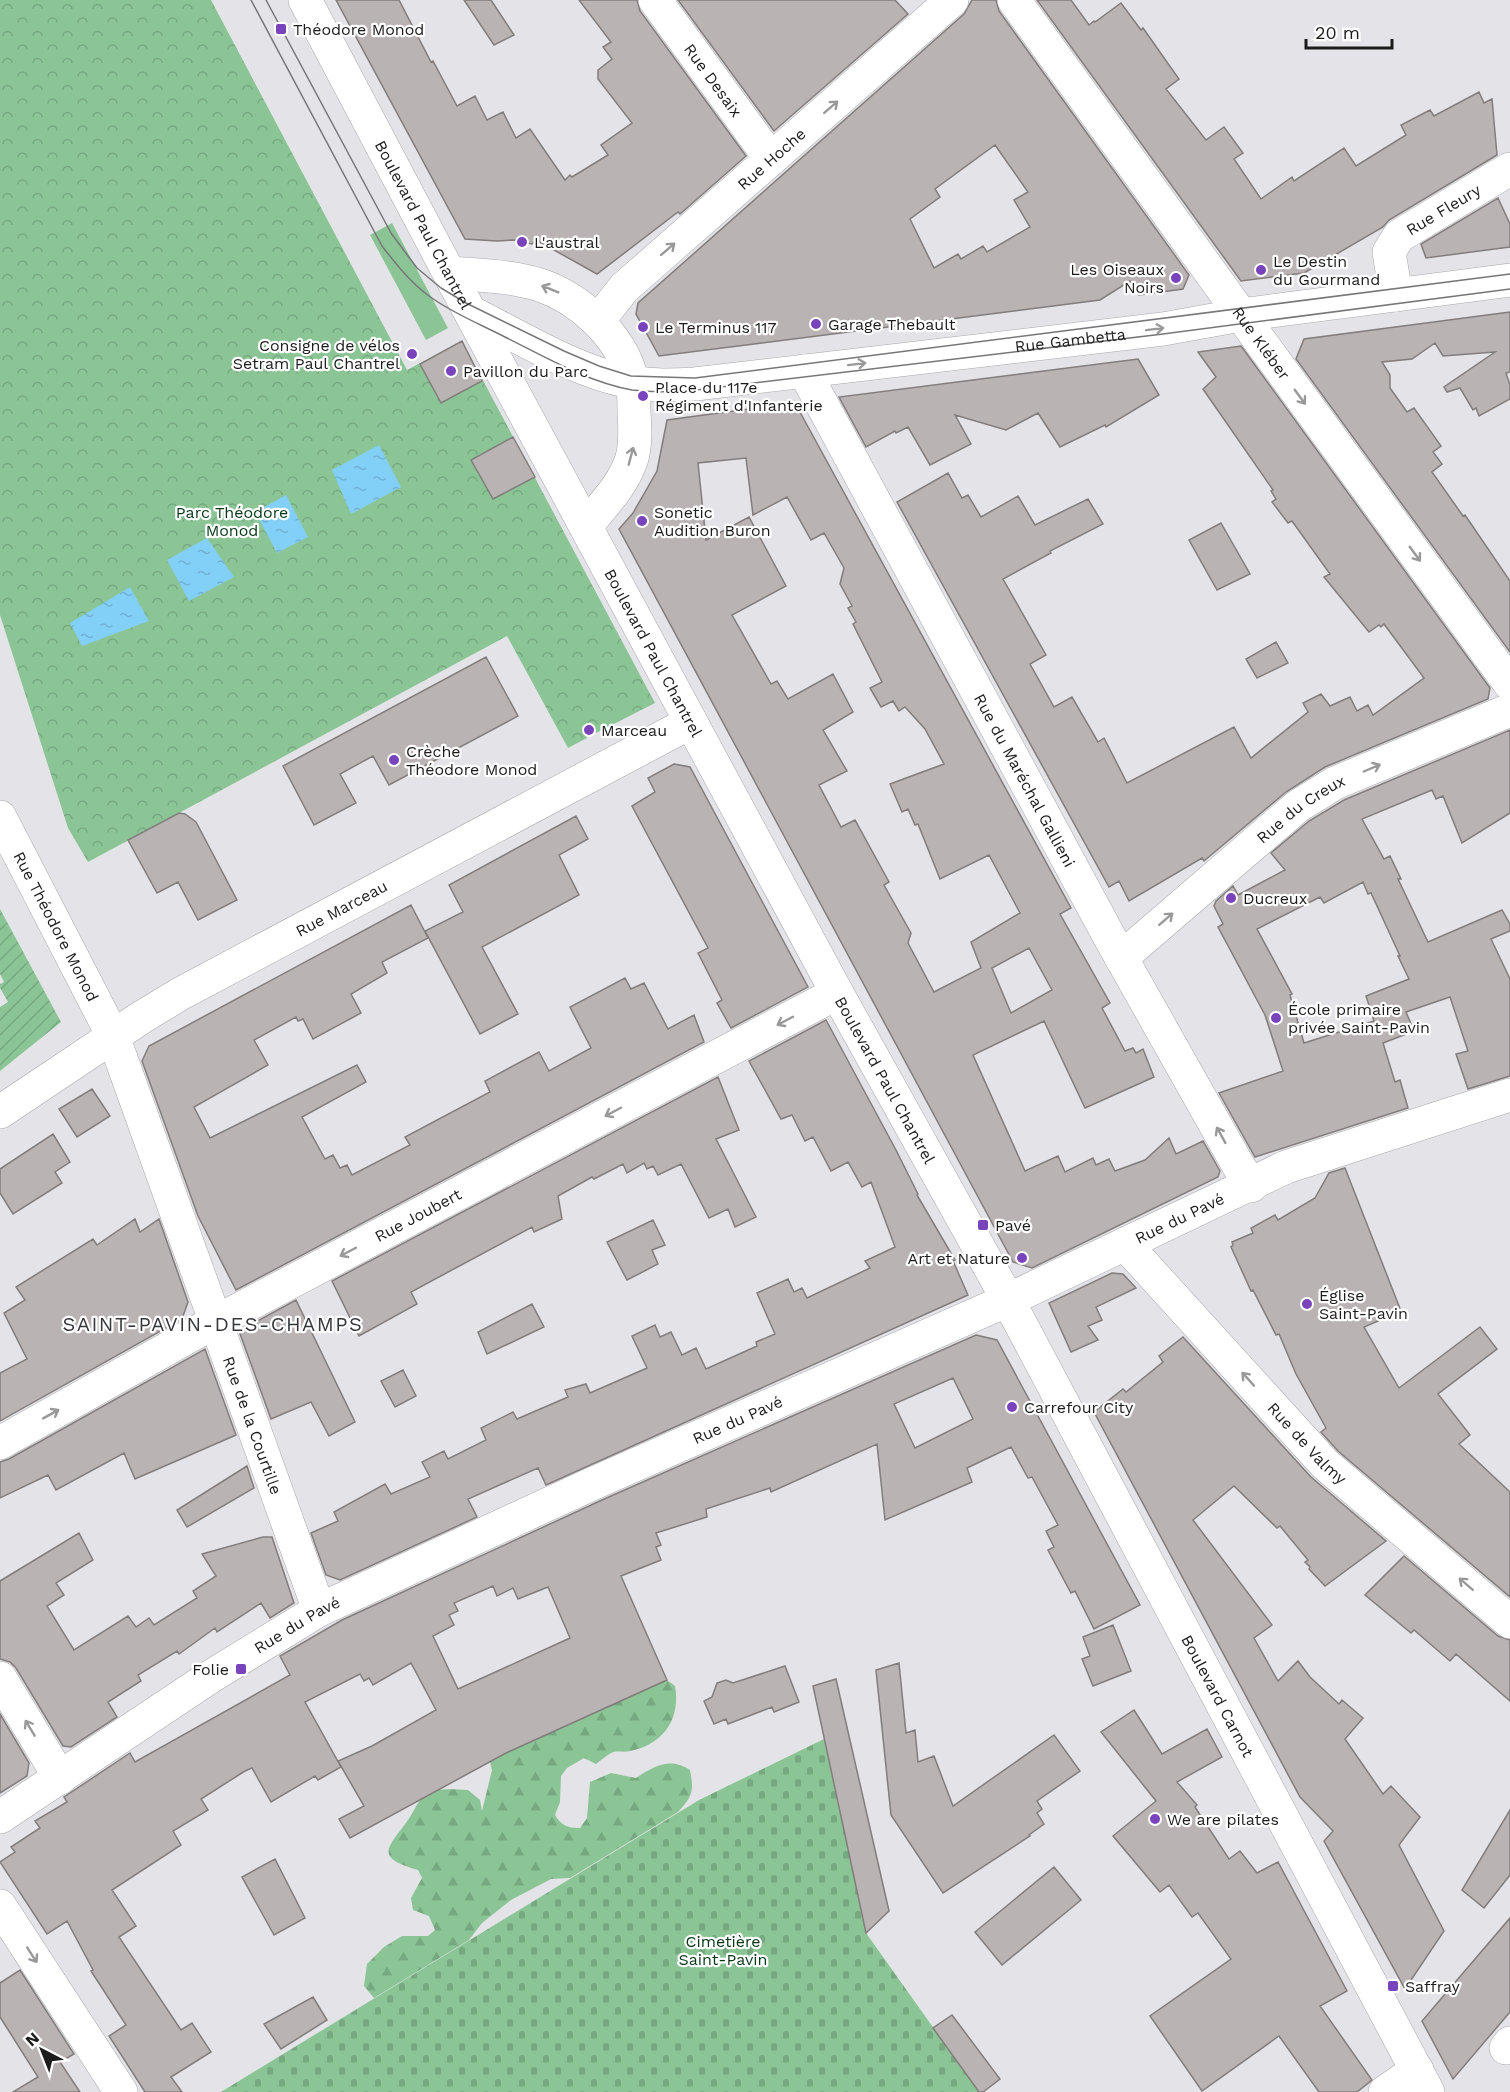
<svg xmlns="http://www.w3.org/2000/svg" width="1510" height="2092" viewBox="0 0 1510 2092" font-family="'Work Sans',sans-serif">
<style>
.grass{fill:#8bc596}
.forest{fill:url(#forest-firs)}
.cemetery{fill:url(#cemetery-stones)}
.park{fill:url(#park-crowns)}
.garden{fill:url(#garden-furrows)}
.water{fill:url(#water-ripples)}
.building{fill:#b9b4b3;stroke:#827d7c;stroke-width:1.5;fill-rule:evenodd}
.lines{fill:none;stroke-linecap:round;stroke-linejoin:round}
.minor-casing{stroke:#a8a8ac;stroke-width:34}
.minor{stroke:#fff;stroke-width:33}
.tram{stroke:#77777a;stroke-width:1.5}
.oneway{stroke:#999}
.poi-dot{fill:#7944bb;stroke:#fff;stroke-width:2}
.labels{text-anchor:middle;stroke-width:4.5;stroke-linejoin:round;paint-order:stroke}
.poi-label{font-size:16px;fill:#1c1c1d;stroke:#fff;text-anchor:start}
.street-label{font-size:16px;fill:#1c1c1d;stroke:#fff}
.park-label{font-size:16px;fill:#073717;stroke:#fff}
.quarter-label{font-size:20px;letter-spacing:1.5px;fill:#36373a;stroke:#fff}
</style>
<defs>
<pattern id="forest-firs" width="22" height="20" patternUnits="userSpaceOnUse" patternTransform="scale(1.5)"><rect width="22" height="20" fill="#8bc596"/><path d="M5 1l3.5 6h-7zM16 11l3.5 6h-7z" fill="#77a981"/></pattern>
<pattern id="cemetery-stones" width="16" height="16" patternUnits="userSpaceOnUse" patternTransform="scale(1.5)"><rect width="16" height="16" fill="#8bc596"/><path d="M2 7V4a2 2 0 0 1 4 0v3zM10 15v-3a2 2 0 0 1 4 0v3z" fill="#77a981"/></pattern>
<pattern id="park-crowns" width="20" height="18" patternUnits="userSpaceOnUse" patternTransform="scale(1.5)"><rect width="20" height="18" fill="#8bc596"/><path d="M2 6a3 3 0 1 1 6 0M12 15a3 3 0 1 1 6 0" fill="none" stroke="#77a981"/></pattern>
<pattern id="garden-furrows" width="10" height="10" patternUnits="userSpaceOnUse" patternTransform="scale(1.5)"><rect width="10" height="10" fill="#8bc596"/><path d="M-1 1l2-2M0 10L10 0M9 11l2-2" fill="none" stroke="#77a981"/></pattern>
<pattern id="water-ripples" width="26" height="14" patternUnits="userSpaceOnUse" patternTransform="scale(1.5)"><rect width="26" height="14" fill="#82cff8"/><path d="M2 4q2-2 4 0t4 0M15 11q2-2 4 0t4 0" fill="none" stroke="#70b1d4"/></pattern>
</defs>
<rect width="100%" height="100%" fill="#e4e4e8"/>
<path class="grass" d="M392,223l56,105 -22,12 -56,-105z"/>
<path class="forest" d="M667,1680l8,6c6,33 -12,59 -45,65 -6,2 -13,-1 -19,2 -5,3 -10,7 -15,11l-12,-6 -17,10 -6,8 -1,26 -5,13c6,10 12,13 25,13l7,-10 3,-36 21,-9 25,5c19,-12 33,-21 54,-8 4,21 3,26 -12,42l-108,66 -19,1 -40,21 -29,23 -13,17 -95,58 -10,-12 3,-22 17,-17 18,-11h26l7,-6 -6,-14 -16,-6 -2,-12 11,-20 -4,-8c-45,-13 -30,-22 -10,-50 11,-16 7,-20 28,-29 8,-3 23,-1 32,-1l12,10 2,11 10,-41 -2,-8 22,-12z"/>
<path class="cemetery" d="M824,1739l42,194 113,159h-758l478,-292z"/>
<path class="park" d="M0,0h211l196,370 55,-29 193,362 -59,30 -6,-11 -8,5 5,11 -19,10 -61,-112 -419,226 -20,-34 -68,-213z"/>
<path class="garden" d="M0,909l61,113 -61,49v-64l8,-5 -8,-14v-4l4,-2 -4,-8z"/>
<path class="water" d="M379,445l22,42 -50,27 -19,-44z
M286,495l22,42 -31,16 -22,-41z
M207,538l27,39 -45,24 -22,-41z
M130,587l19,34 -67,25 -12,-23z"/>
<path class="building" d="M336,0h63l32,62 2,-1 24,45 18,-10 12,24 16,-8 13,26 14,-9 35,51 5,-5 2,2 36,-22 -7,-10 31,-22 -34,-44v-9l14,-11 -9,-12 8,-5 -32,-42h58l3,11 106,145 -66,58 -2,-2 -81,62 -61,-34 -4,4 -18,-4 -17,1 -32,-2z
M464,0h27l23,35 -20,10z
M678,0h217l13,14 -134,117z
M972,0h24l3,11 190,264 -6,14 -44,6 -9,-14 -30,19 -441,56 -23,-42 2,-11 326,-289zM995,145l33,47 -14,8 16,27 -43,25 -4,-6 -22,13 -3,-5 -24,14 -24,-49 30,-22 -5,-8z
M1037,0h34l18,25 5,-4 1,1 26,-19 20,27 2,-2 36,51 -13,10 40,51 18,-13 19,26 -9,6 27,40 31,-22 2,4 50,-33 12,18 50,-31 -5,-10 29,-15 4,6 45,-24 5,11 8,-4 5,56 -108,65 -6,7 -79,46 -63,8z
M1498,198l12,26v23l-84,11 -5,-14z
M1510,312v60l-4,1 4,12v14l-31,17 -3,-8 -3,2 -13,-22 -13,4 -3,-5 51,-35 -52,4 -8,-13 -23,16 -30,3 8,13v13l17,24 7,-4 27,38 -8,6 9,12 -10,8 31,44 2,-1 45,66v71l-214,-293 8,-20z
M462,341l20,40 -41,22 -21,-39z
M1241,346l249,342 -2,11 -163,68 -39,25 -82,69 -2,-3 -73,43 -10,-20 -10,6 -212,-385 51,-29 14,25 6,-3 13,22 37,-21 17,29 53,-26 15,25 -53,27 1,2 -48,26 43,76 -16,9 24,43 18,-10 26,45 6,-4 23,45 107,-56 17,31 57,-46 -5,-9 18,-9 9,12 20,-9 7,14 11,-6 5,10 51,-37 -40,-54 -3,3 -2,-2 -10,7 -45,-55 6,-3 -38,-53 -4,2 -16,-21 4,-3 -5,-8 2,-1 -70,-101 13,-12 -18,-25z
M1138,359l21,36 -53,32 -1,-2 -45,22 -22,-34 -32,17 -51,-15 16,29 -41,21 -22,-38 -12,6 -1,-2 -29,16 -27,-50z
M795,403l276,505 -11,6 50,89 -8,5 23,43 8,-3 3,5 7,-4 11,28 -69,31 -41,-87 -71,34 52,116 33,-15 7,16 28,-14 3,7 13,-6 6,12 30,-11 24,-22 7,16 27,-13 17,30 -2,6 -186,91 -19,-6 -394,-733 14,-16 24,-42 10,-51zM746,458l7,57 34,-18 24,43 13,-7 20,35 -4,16 12,22 -4,2 8,14 -3,2 29,58 -12,6 11,19 12,-6 6,10 6,-4 20,22 19,35 -54,20 12,28 6,-3 7,16 3,-1 22,55 49,-24 31,58 -49,29 10,26 -47,24 -26,-49 3,-10 -27,-48 5,-3 -34,-62 -14,7 -22,-42 28,-14 -24,-41 30,-18 -20,-38 -45,25 -11,-18 -6,3 -39,-69 54,-29 -37,-69 -43,23 -8,-77zM1029,948l23,42 -41,23 -19,-45z
M513,437l22,40 -42,22 -22,-39z
M1221,523l29,51 -33,16 -28,-50z
M1276,642l12,21 -31,15 -11,-19z
M486,657l32,59 -129,69 -16,-29 -33,18 16,29 -42,22 -31,-59z
M1510,730v83l-48,30 -19,-47 -7,3 -4,-9 -70,29 22,40 6,-3 11,23h-3l30,63 74,-32 8,14v7l-19,8 19,40v97l-42,13 -12,-35 12,-3 -18,-54 -44,15 8,19 -31,12 12,39 5,-2 8,28 -153,49 -36,-64 64,-22 -18,-56 -47,-88 5,-3 -9,-18 2,-5 17,-15 5,9 47,-25 -14,-17 38,-32 35,-21zM1363,882l5,12 3,-1 29,63h-2l11,23 -43,17 8,25 -70,22 -14,-48 2,-1 -35,-65 63,-32 4,6z
M674,764l16,3 118,220 -77,41 -14,-25 5,-3 -24,-47 10,-5 -76,-142 23,-14 -7,-14z
M179,813l6,1 11,8 41,78 -39,20 -20,-38 -21,11 -29,-53z
M576,816l12,23 -29,16 20,40 -97,52 36,67 -38,20 -55,-103 38,-19 -14,-27z
M411,905l17,33 -46,24 5,11 -36,21 10,19 -48,26 -10,-20 -5,2 -2,-4 -42,23 14,25 -74,42 16,31 147,-73 9,17 -64,35 23,42 8,-4 7,13 7,-3 5,10 58,-30 -5,-8 85,-45 -5,-11 54,-29 10,19 42,-23 -21,-41 55,-29 6,11 13,-6 24,46 26,-14 10,27 -468,248 -38,-74 -56,-155 7,-15z
M826,1020l70,130 22,44 -1,1 38,65 -2,1 15,34 -422,190 -8,-17 -70,31 9,18 -137,63 -14,-5 -15,-42 27,-12 -4,-9 51,-28 6,10 39,-17 -8,-15 22,-11 4,8 38,-19 -5,-12 32,-16 4,7 51,-22 -3,-7 21,-6 4,9 57,-25 -15,-32 23,-11 5,12 11,-5 11,23 14,-7 10,21 51,-23 -1,-4 19,-8 -18,-41 31,-14 6,13 8,-4 5,10 63,-30 -5,-7 30,-14 -24,-65 -9,5 -14,-25 -17,9 -18,-34 -8,4 -13,-26 -11,4 -32,-58z
M718,1077l21,53 -23,9 40,78 -21,10 -7,-18 -19,9 -28,-54 -23,11 -5,-9 -6,3 -3,-6 -17,10 -4,-9 -29,15 -2,-2 -34,19 4,23 -28,13 -2,-5 -121,65 6,12 -58,32 -27,-55z
M92,1089l18,27 -33,21 -18,-28z
M53,1134l17,28 -15,10 7,11 -49,31 -13,-21v-24z
M1345,1168l56,143 -37,16 35,61 81,-61 17,22 -59,45 32,41 -11,9 51,48v105l-172,-146 -17,-19 5,-4 -30,-54 -17,-40 -3,1 -23,-45 -2,1 -20,-44 2,-2 -1,-3 21,-9 -2,-5 24,-13 3,5 37,-22 14,-25z
M135,1219l5,13 19,-13 29,83 -6,17 -182,102v-48l27,-14 -23,-46 21,-13 -9,-13 77,-48 4,6z
M653,1220l12,25 -13,5 6,14 -31,16 -20,-38z
M1112,1273l11,1 13,14 -40,19 6,13 -14,6 10,14 -27,12 -22,-49z
M296,1300l59,122 -26,14 -18,-34 -40,17 -32,-88z
M532,1304l12,23 -57,27 -9,-22z
M976,1335l21,5 143,265 -46,24 -19,-38 -4,2 -23,-43 6,-3 -8,-16 12,-6 -26,-48 -4,1 -17,-31 -44,21 5,14 -87,38 -8,-76 -106,48 -1,-4 -64,21 1,8 -51,16 5,12 -5,2 5,13 -40,16 46,104 -161,73 -156,85 -11,-19 25,-13 -26,-45 34,-15 64,-36 -25,-47 -38,22 -4,-7 -5,3 -4,-7 -55,28 36,65 -23,13 -3,-4 -44,26 -19,-34 -7,3 -44,28 7,11 -35,21 8,14 -69,45 24,36 -17,11 62,93 11,-7 19,29 -40,25 11,15h-37l-36,-56 17,-11 -35,-54 2,-1 -26,-49 -20,13 -47,-72 15,-10 -4,-5 29,-19 -5,-7 32,-19 -3,-5 66,-44 5,9 155,-87 -10,-19 62,-36 260,-120zM953,1378l20,41 -58,29 -21,-44zM493,1586l4,10 16,-8 5,11 30,-12 22,51 -112,51 -25,-53 21,-11 -5,-10 9,-4 -4,-8z
M1183,1337l128,140 75,64 -61,45 -16,-17 1,-2 -5,-5 3,-2 -28,-34 -3,2 -43,-42 -41,34 79,105 -18,13 24,43 20,-20 12,16 29,27 3,-4 21,18 -18,21 38,55 8,-8 29,31 -21,28 45,86 -39,58 -81,-148 9,-10 -33,-34 -206,-385 29,-23 3,3 37,-30 -4,-6z
M205,1349l31,86 -101,44 -11,-26 -68,37 -8,-15 -48,23v-36l9,-3z
M403,1370l13,26 -21,11 -14,-26z
M247,1466l7,22 -67,39 -10,-17z
M79,1533l14,27 -37,23 8,12 -17,11 27,44 54,-34 8,11 13,-9 5,7 43,-27 -4,-7 23,-15 -14,-22 61,-17h9l22,66 -24,15 -9,-15 -44,29 -2,-4 -36,26 -2,-3 -39,24 3,6 -33,21 9,15 -46,30 -8,-1 -47,-78 -6,-6 -10,-3v-78z
M1404,1556l94,80 12,4v61l-54,-47 -6,7 -36,-31 -3,3 -46,-38z
M1113,1625l18,46 -38,15 -11,-27 8,-3 -7,-19z
M899,1663l7,70 9,-3 3,32 16,-6 19,50 101,-71 26,36 -43,30 5,8 -5,4 7,11 -15,11 1,1 -87,57 -52,-78 -15,-145z
M785,1666l14,36 -25,10 -2,-5 -44,17 -2,-5 -12,5 -10,-23 8,-4 5,-14 9,-3 7,3z
M836,1679l53,232 -23,22 -53,-247z
M1134,1710l28,44 45,-25 15,28 -45,25 20,23 -2,2 34,52 11,-8 17,22 21,-11 69,129 -27,15 52,74 -15,12h-38l-40,-56 -77,55 -52,-75 81,-57 -33,-46 -6,4 -23,-32 -9,7 -47,-56 43,-35 -55,-69z
M0,1714l29,49 -2,13 -27,17z
M1510,1810v65l-26,33 -22,-18z
M275,1859l30,59 -31,17 -32,-58z
M1054,1867l27,33 -79,65 -27,-33z
M1510,1918v94l-57,67 -31,-58z
M20,1970l54,84 -14,8 20,30h-67l25,-15 -38,-60v-34z
M313,1997l14,23 -46,29 -17,-25z
M952,2015l48,64 -17,13h-4l-46,-64z"/>
<g class="lines">
<defs>
<g id="minor">
<path id="s1" d="M305,0l144,273 388,720 171,307 420,792"/>
<path id="s2" d="M655,0l116,159"/>
<path id="s3" d="M1014,0l246,341 250,343"/>
<path d="M449,273c30,2 62,3 91,12 39,13 80,50 91,91 3,11 3,25 3,36 1,15 2,31 -2,46 -8,26 -29,47 -46,68"/>
<path id="s4" d="M1396,295l-7,-43 10,-16 111,-67"/>
<path id="s5" d="M472,313c50,25 102,58 158,69 21,4 43,3 65,2l468,-55 78,-14 269,-35"/>
<path id="s6" d="M598,321l26,-33 328,-288"/>
<path id="s7" d="M804,371l305,565 129,229 13,21"/>
<path id="s8" d="M0,817l113,219 206,574"/>
<path id="s9" d="M1121,958l177,-152 37,-23 175,-73"/>
<path id="s10" d="M0,1112l142,-95 38,-23 511,-272"/>
<path id="s11" d="M1125,1244l200,220 185,158"/>
<path id="s12" d="M0,1443l204,-115 633,-335"/>
<path d="M0,1678l60,100"/>
<path id="s13" d="M0,1817l210,-140 109,-67 275,-127 414,-183 278,-133 224,-72"/>
<path d="M0,1906l121,186"/>
<path d="M1506,2048l4,-5"/>
<path d="M1385,2092l32,-22"/>
</g>
</defs>
<use href="#minor" class="minor-casing"/>
<use href="#minor" class="minor"/>
<path class="tram" d="M251,0l131,246c14,18 28,36 47,50 23,17 51,28 76,41 40,20 83,45 127,53 22,3 43,2 64,0l467,-56 347,-45
M266,0l125,233 26,35 24,20 25,15 98,48 35,15 32,10 64,2 815,-104"/>
</g>
<defs><path id="oneway-shaft" d="M-6 0H5M1.5-3L5.5 0L1.5 3" fill="none" stroke-width="1.6" stroke-linecap="round" stroke-linejoin="round" transform="scale(1.5)"/></defs>
<g class="oneway">
<use href="#oneway-shaft" transform="translate(831 107) rotate(-41)"/>
<use href="#oneway-shaft" transform="translate(668 249) rotate(-41)"/>
<use href="#oneway-shaft" transform="translate(550 289) rotate(-158)"/>
<use href="#oneway-shaft" transform="translate(1155 329) rotate(-7)"/>
<use href="#oneway-shaft" transform="translate(857 364) rotate(-7)"/>
<use href="#oneway-shaft" transform="translate(1300 397) rotate(54)"/>
<use href="#oneway-shaft" transform="translate(631 456) rotate(-75)"/>
<use href="#oneway-shaft" transform="translate(1415 554) rotate(54)"/>
<use href="#oneway-shaft" transform="translate(1372 768) rotate(-23)"/>
<use href="#oneway-shaft" transform="translate(1166 919) rotate(-41)"/>
<use href="#oneway-shaft" transform="translate(785 1021) rotate(152)"/>
<use href="#oneway-shaft" transform="translate(613 1112) rotate(152)"/>
<use href="#oneway-shaft" transform="translate(1221 1135) rotate(-119)"/>
<use href="#oneway-shaft" transform="translate(348 1252) rotate(152)"/>
<use href="#oneway-shaft" transform="translate(1248 1379) rotate(-132)"/>
<use href="#oneway-shaft" transform="translate(51 1414) rotate(-29)"/>
<use href="#oneway-shaft" transform="translate(1466 1584) rotate(-139)"/>
<use href="#oneway-shaft" transform="translate(30 1728) rotate(-121)"/>
<use href="#oneway-shaft" transform="translate(32 1955) rotate(57)"/>
</g>
<g class="poi-dot">
<rect x="275" y="23" width="12" height="12" rx="3"/>
<circle cx="522" cy="242" r="6"/>
<circle cx="1261" cy="270" r="6"/>
<circle cx="1176" cy="278" r="6"/>
<circle cx="816" cy="324" r="6"/>
<circle cx="643" cy="327" r="6"/>
<circle cx="412" cy="354" r="6"/>
<circle cx="451" cy="371" r="6"/>
<circle cx="643" cy="396" r="6"/>
<circle cx="642" cy="521" r="6"/>
<circle cx="589" cy="730" r="6"/>
<circle cx="394" cy="760" r="6"/>
<circle cx="1231" cy="898" r="6"/>
<circle cx="1276" cy="1018" r="6"/>
<rect x="977" y="1219" width="12" height="12" rx="3"/>
<circle cx="1022" cy="1258" r="6"/>
<circle cx="1307" cy="1304" r="6"/>
<circle cx="1012" cy="1407" r="6"/>
<rect x="235" y="1663" width="12" height="12" rx="3"/>
<circle cx="1155" cy="1819" r="6"/>
<rect x="1387" y="1980" width="12" height="12" rx="3"/>
</g>
<g class="labels">
<g class="poi-label">
<text x="293" y="35">Théodore Monod</text>
<text x="534" y="248">L'austral</text>
<text x="1273" y="267">Le Destin<tspan x="1273" dy="18">du Gourmand</tspan></text>
<text x="1164" y="275" text-anchor="end">Les Oiseaux<tspan x="1164" dy="18">Noirs</tspan></text>
<text x="828" y="330">Garage Thebault</text>
<text x="655" y="333">Le Terminus 117</text>
<text x="400" y="351" text-anchor="end">Consigne de vélos<tspan x="400" dy="18">Setram Paul Chantrel</tspan></text>
<text x="463" y="377">Pavillon du Parc</text>
<text x="655" y="393">Place du 117e<tspan x="655" dy="18">Régiment d'Infanterie</tspan></text>
<text x="654" y="518">Sonetic<tspan x="654" dy="18">Audition Buron</tspan></text>
<text x="601" y="736">Marceau</text>
<text x="406" y="757">Crèche<tspan x="406" dy="18">Théodore Monod</tspan></text>
<text x="1243" y="904">Ducreux</text>
<text x="1288" y="1015">École primaire<tspan x="1288" dy="18">privée Saint-Pavin</tspan></text>
<text x="995" y="1231">Pavé</text>
<text x="1010" y="1264" text-anchor="end">Art et Nature</text>
<text x="1319" y="1301">Église<tspan x="1319" dy="18">Saint-Pavin</tspan></text>
<text x="1024" y="1413">Carrefour City</text>
<text x="229" y="1675" text-anchor="end">Folie</text>
<text x="1167" y="1825">We are pilates</text>
<text x="1405" y="1992">Saffray</text>
</g>
<g class="street-label">
<text dy="6" stroke="none"><textPath href="#s2" startOffset="99">Rue Desaix</textPath></text>
<text dy="6" stroke="none"><textPath href="#s6" startOffset="238">Rue Hoche</textPath></text>
<text dy="6" stroke="none"><textPath href="#s4" startOffset="114">Rue Fleury</textPath></text>
<text dy="6" stroke="none"><textPath href="#s1" startOffset="254">Boulevard Paul Chantrel</textPath></text>
<text dy="6" stroke="none"><textPath href="#s5" startOffset="616">Rue Gambetta</textPath></text>
<text dy="6" stroke="none"><textPath href="#s3" startOffset="423">Rue Kléber</textPath></text>
<text dy="6" stroke="none"><textPath href="#s1" startOffset="740">Boulevard Paul Chantrel</textPath></text>
<text dy="6" stroke="none"><textPath href="#s7" startOffset="465">Rue du Maréchal Gallieni</textPath></text>
<text dy="6" stroke="none"><textPath href="#s9" startOffset="234">Rue du Creux</textPath></text>
<text dy="6" stroke="none"><textPath href="#s10" startOffset="398">Rue Marceau</textPath></text>
<text dy="6" stroke="none"><textPath href="#s8" startOffset="123">Rue Théodore Monod</textPath></text>
<text dy="6" stroke="none"><textPath href="#s1" startOffset="1226">Boulevard Paul Chantrel</textPath></text>
<text dy="6" stroke="none"><textPath href="#s12" startOffset="476">Rue Joubert</textPath></text>
<text dy="6" stroke="none"><textPath href="#s13" startOffset="1326">Rue du Pavé</textPath></text>
<text dy="6" stroke="none"><textPath href="#s13" startOffset="840">Rue du Pavé</textPath></text>
<text dy="6" stroke="none"><textPath href="#s8" startOffset="660">Rue de la Courtille</textPath></text>
<text dy="6" stroke="none"><textPath href="#s11" startOffset="270">Rue de Valmy</textPath></text>
<text dy="6" stroke="none"><textPath href="#s13" startOffset="354">Rue du Pavé</textPath></text>
<text dy="6" stroke="none"><textPath href="#s1" startOffset="1926">Boulevard Carnot</textPath></text>
</g>
<g class="park-label">
<text x="232" y="518">Parc Théodore<tspan x="232" dy="18">Monod</tspan></text>
<text x="723" y="1947">Cimetière<tspan x="723" dy="18">Saint-Pavin</tspan></text>
</g>
<g class="quarter-label">
<text x="213" y="1331">SAINT-PAVIN-DES-CHAMPS</text>
</g>
</g>
<g transform="translate(42 2050) rotate(318)" stroke="#ffffff" stroke-width="4.5" paint-order="stroke">
<path d="M0-4.5L10 22L0 15L-10 22Z" fill="#1c1c1d"/>
<text y="-9" font-size="16" font-weight="bold" text-anchor="middle" fill="#1c1c1d">N</text>
</g>
<path d="M1306 39v9h86v-9" fill="none" stroke="#1c1c1d" stroke-width="3"/>
<text x="1315" y="39" font-size="18" fill="#1c1c1d" stroke="#ffffff" stroke-width="4.5" paint-order="stroke">20 m</text>
</svg>
